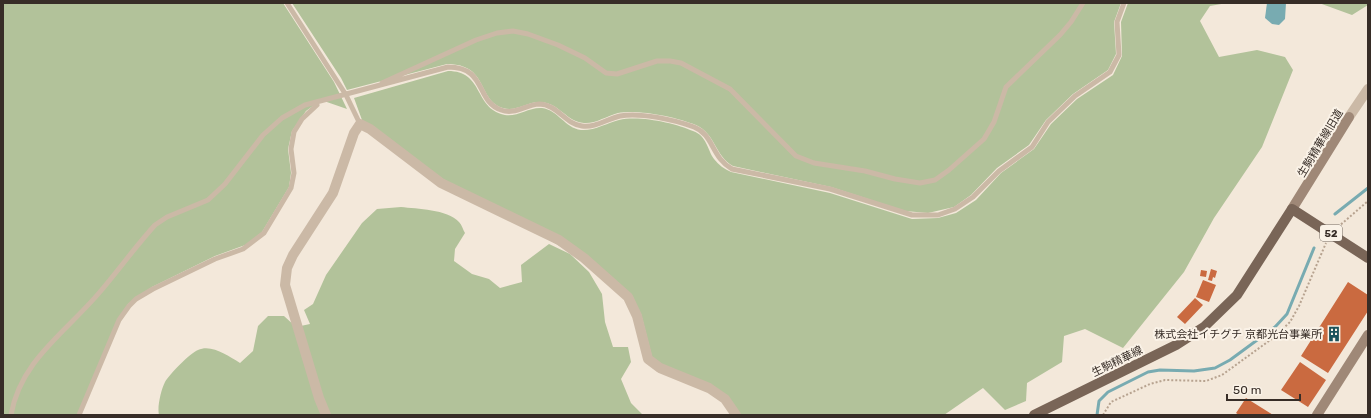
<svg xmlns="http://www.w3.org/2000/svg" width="1371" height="418" viewBox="0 0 1371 418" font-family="Rubik,'Noto Sans JP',sans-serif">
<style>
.green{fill:#b2c29a}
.water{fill:#78abb1}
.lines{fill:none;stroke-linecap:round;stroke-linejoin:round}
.stream{stroke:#78abb1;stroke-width:3}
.building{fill:#ca6a40}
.path{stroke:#b7a390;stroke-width:2;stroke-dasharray:2 2;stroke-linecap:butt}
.lane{stroke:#cbb9a6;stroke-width:5}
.street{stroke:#cbb9a6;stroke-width:10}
.secondary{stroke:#9f8877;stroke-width:10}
.primary{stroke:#796557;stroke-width:10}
.labels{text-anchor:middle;stroke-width:4;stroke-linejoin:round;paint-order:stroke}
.shield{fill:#faf2e7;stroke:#726861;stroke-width:1}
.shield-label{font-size:10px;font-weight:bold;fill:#372d27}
.street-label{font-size:11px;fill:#372d27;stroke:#faf2e7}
.poi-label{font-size:11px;fill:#372d27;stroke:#faf2e7;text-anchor:end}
</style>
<rect width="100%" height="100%" fill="#f3e8da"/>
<path class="green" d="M3,3h280l51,79 13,27 -26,-9 -15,11 -14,20 -4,18 3,24 -2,14 -27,45 -14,12 -33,12 -63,31 -24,17 -51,111h-74z
M292,3h829l-7,19 2,32 -8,16 -35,24 -27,26 -17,25 -32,23 -26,27 -17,12 -26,6 -23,-2 -74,-24 -98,-21c-18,-10 -18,-33 -37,-41 -19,-8 -58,-16 -78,-12 -11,3 -23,11 -34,10 -17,-1 -25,-20 -43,-21 -13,-1 -24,10 -38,6 -26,-8 -14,-44 -56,-44l-100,26 -6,-12z
M1128,3h99l-17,3 -10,15 19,36 38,-7 28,7 8,13 -31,77 -48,71 -30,54 -61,76 -38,-19 -21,7 -2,26 -35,21 -1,18 -21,9 -22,-22 -39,27h-204l-13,-19 -65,-31 -10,-8 -11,-43 -31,-39 -167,-96 -81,-59 -8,-22 94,-27c35,0 26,34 53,43 15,5 26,-7 41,-6 16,2 23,20 39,22 13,1 26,-7 38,-10 20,-5 56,3 74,11 14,5 14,18 21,28 5,6 10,10 17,13l99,21 82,26 26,-1 18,-5 20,-13 25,-27 33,-24 17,-25 26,-25 36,-24 9,-19 -1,-34z
M1319,3h49v2l-16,10z
M401,207c16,2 46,2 58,15 3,3 4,8 6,11l-10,16 -1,12 18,13 17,5 11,9 22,-6 -1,-17 28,-21 21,10 19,18 13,22 3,28 8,25h15l3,15 -10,17 10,24 12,12h-484c-2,-8 2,-25 6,-33 4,-7 25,-29 33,-32 14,-6 30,6 42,13l13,-12 5,-25 10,-10h16l12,11 14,-3 -6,-14 9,-6 13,-29 36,-52 15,-14z"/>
<path class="water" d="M1267,3h19l-1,16 -6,6 -7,-1 -7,-6z"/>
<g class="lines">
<path class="stream" d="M1335,214l33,-26
M1097,415l2,-14 9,-9 40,-20 12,-2 34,1 21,-3 15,-8 45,-33 12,-13 27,-66"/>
</g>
<path class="building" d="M1211,269l6,2 -2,7 -2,-1 -1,4 -4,-1z
M1201,270l6,1 -1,6 -6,-1z
M1203,280l13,5 -7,17 -13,-5z
M1348,282l20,13v16l-40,62 -27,-17z
M1195,298l8,7 -18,19 -8,-7z
M1300,362l26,18 -18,27 -27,-17z
M1246,398l27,17h-34l-3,-2z"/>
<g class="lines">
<path class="path" d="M1338,227l30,-26
M1103,415l8,-13 39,-18 15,-4 41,1 16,-6 51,-37 17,-16 9,-16 27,-63"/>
<path class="lane" d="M287,3l59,92 14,29
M382,83l94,-43 21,-7 16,-2 15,3 30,11 27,13 21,15 11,1 40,-13h13l11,2 49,26 66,67 18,7 51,8 30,8 25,4 15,-3 14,-10 35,-31 10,-17 12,-35 54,-52 11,-13 12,-19
M11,415c9,-54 55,-83 88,-122 19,-22 36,-46 56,-68l12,-8 41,-17 17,-16 38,-49 19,-17 23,-13 143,-38c39,0 27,34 53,43 14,5 24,-5 38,-6 18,0 26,20 43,22 13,2 25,-7 38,-10 20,-4 55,4 74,11 20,8 17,30 38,42l98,20 82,26h26l17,-6 18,-12 26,-26 33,-24 16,-25 27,-26 35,-24 9,-17 -2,-33 7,-19
M79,415l40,-95 10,-14 7,-7 17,-10 62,-30 28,-10 21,-16 27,-45 3,-15 -3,-24 3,-17 8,-13 15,-14"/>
<path class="street" d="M1349,117l19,-28
M326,415l-7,-17 -34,-113 2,-17 6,-13 40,-62 21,-60 6,-9 10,5 71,54 118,57 25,18 44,39 9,19 11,43 12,9 49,20 16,11 11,16"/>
<path class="secondary" d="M1292,209l57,-92
M1317,415l51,-80"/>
<path class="primary" d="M1034,415l142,-70 28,-18 33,-32 55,-86 76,49"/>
</g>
<defs>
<symbol id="building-bare" viewBox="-9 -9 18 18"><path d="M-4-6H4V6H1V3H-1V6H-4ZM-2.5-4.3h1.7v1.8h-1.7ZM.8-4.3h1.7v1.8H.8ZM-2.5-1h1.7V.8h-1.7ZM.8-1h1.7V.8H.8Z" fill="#1b525a" stroke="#faf2e7" stroke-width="2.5" paint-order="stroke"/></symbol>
</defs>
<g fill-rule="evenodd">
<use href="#building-bare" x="1323" y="323" width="22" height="22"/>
</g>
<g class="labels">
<rect class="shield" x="1320" y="225" width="22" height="16" rx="3"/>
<g class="shield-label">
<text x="1331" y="237">52</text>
</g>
<g class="street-label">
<text transform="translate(1320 143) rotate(-59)" y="4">生駒精華線旧道</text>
<text transform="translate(1117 361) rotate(-26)" y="4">生駒精華線</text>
</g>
<g class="poi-label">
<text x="1322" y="338">株式会社イチグチ 京都光台事業所</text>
</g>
</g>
<rect width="1371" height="418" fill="none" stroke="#372d27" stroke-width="8"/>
<path d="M1227 394v6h73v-6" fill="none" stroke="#372d27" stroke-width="2"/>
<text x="1233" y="394" font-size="12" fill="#372d27" stroke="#faf2e7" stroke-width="3" paint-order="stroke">50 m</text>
</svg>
